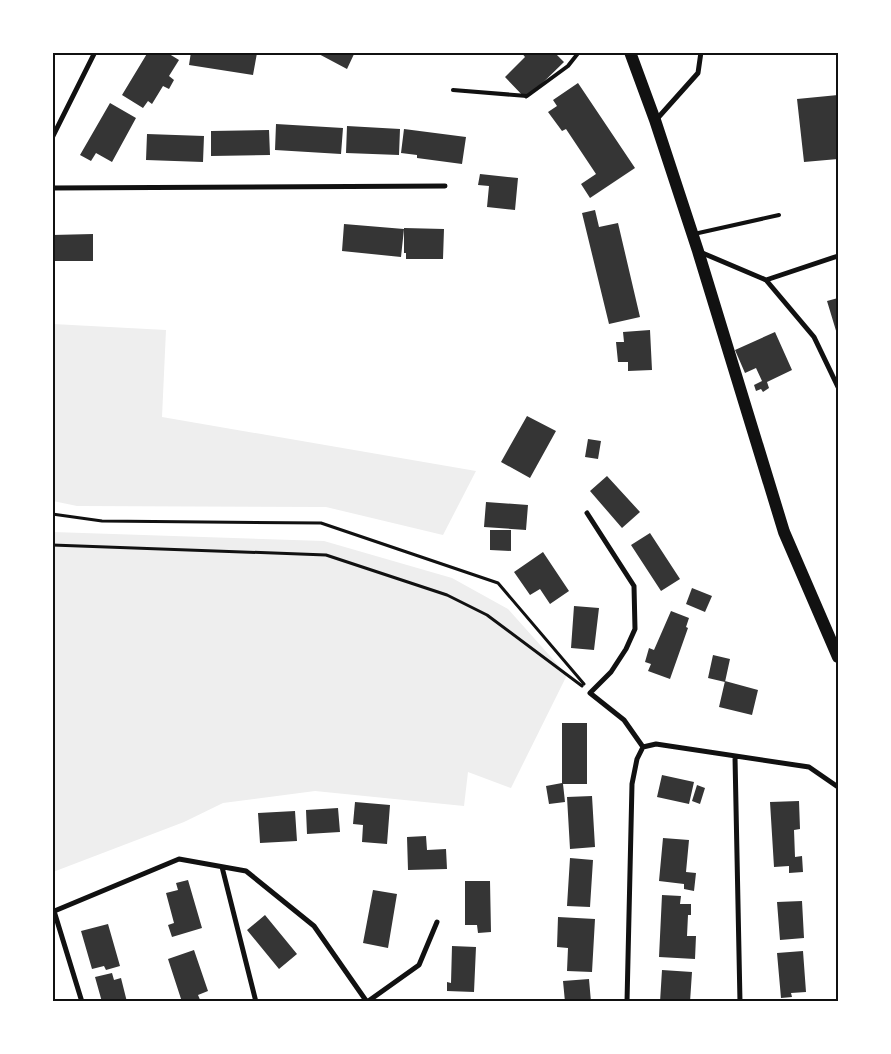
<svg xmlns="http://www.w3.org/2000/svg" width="891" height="1054" viewBox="0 0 891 1054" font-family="Manrope,sans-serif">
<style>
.green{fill:#eee}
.building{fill:#353535}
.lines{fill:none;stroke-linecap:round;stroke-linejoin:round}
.path{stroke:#111;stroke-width:3}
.service{stroke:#111;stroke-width:4}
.minor{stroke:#111;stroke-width:5}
.primary{stroke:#111;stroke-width:12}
.neatline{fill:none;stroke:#111;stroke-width:2}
</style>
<rect width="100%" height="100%" fill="#fff"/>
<path class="green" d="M53,324l113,6 -4,87 314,54 -33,64 -117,-28 -249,-1 -24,-5z
M53,532l271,9 128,37 56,31 59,66 -56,113 -43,-16 -4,34 -149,-15 -92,12 -39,19 -131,50z"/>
<path class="building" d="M148,52h18l13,8 -10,16 5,4 -5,9 -6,-3 -11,18 -4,-3 -5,7 -21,-13z
M191,52l17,3 1,-3 48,1 -4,22 -64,-10z
M315,52h40l-8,17z
M521,52h33l10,10 -38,37 -21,-22 20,-20z
M578,83l57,85 -45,30 -9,-14 15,-10 -30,-45 -4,2 -14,-19 9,-6 -4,-6z
M838,95v64l-34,3 -7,-63z
M110,103l26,15 -24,44 -16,-9 -5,8 -11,-6z
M276,124l67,4 -2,26 -66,-4z
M347,126l53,3 -1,26 -53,-2z
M404,129l62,8 -4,27 -45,-6v-3l-16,-2z
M269,130l1,25 -59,1v-25z
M147,134l57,2 -1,26 -57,-2z
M480,174l38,4 -3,32 -28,-3 2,-21 -11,-1z
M595,210l4,17 19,-4 22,94 -31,7 -27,-111z
M344,224l60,5 -3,28 -59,-6z
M404,228l40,1 -1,30h-37v-6h-2z
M93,234v27h-41v-26z
M838,298v35l-1,1 -10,-33z
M650,330l2,40 -24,1v-9h-10l-2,-20h8l-1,-10z
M775,332l17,38 -25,12 2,6 -6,4 -2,-3 -5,2 -2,-6 8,-4 -6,-13 -11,5 -10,-23z
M527,416l29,15 -26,47 -29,-16z
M588,439l13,2 -3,18 -13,-2z
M607,476l33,36 -18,16 -32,-37z
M486,502l42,3 -2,25 -42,-3z
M490,530h21v21l-21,-1z
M650,533l30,46 -19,12 -30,-46z
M543,552l26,39 -19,13 -10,-15 -10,6 -16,-23z
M692,588l20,8 -7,16 -19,-8z
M574,606l25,2 -5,42 -23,-2z
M671,611l18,7 -3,9 2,1 -18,51 -22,-8 3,-7 -6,-2 4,-14 5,2z
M713,655l17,4 -5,23 -17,-4z
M725,681l33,9 -6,25 -33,-8z
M562,723h25v61h-24l2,18 -16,2 -3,-18 16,-3z
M662,775l32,7 -5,22 -32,-7z
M697,785l8,3 -5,16 -8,-3z
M592,796l3,51 -25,2 -3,-52z
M799,801l1,28 -6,1 1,27 7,-1 1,16 -14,1v-7l-15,1 -4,-65z
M355,802l35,3 -3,39 -25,-2 1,-17 -10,-1z
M338,808l2,24 -33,2 -1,-24z
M295,811l2,30 -37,2 -2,-30z
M426,836l1,14 19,-1 1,20 -39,1 -1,-33z
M663,838l26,2 -3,32 10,1 -2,18 -10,-2v-5l-25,-3z
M570,858l23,2 -3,47 -23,-1z
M188,880l14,48 -30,9 -4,-12 6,-2 -8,-30 12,-3 -2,-7z
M465,881h25l1,51 -13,1 -1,-8h-12z
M373,890l24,4 -9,54 -25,-5z
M662,895l19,1 -1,8h11v11h-3l-1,21h9l-1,23 -36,-2z
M802,901l2,37 -24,2 -3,-38z
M265,915l32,39 -18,15 -32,-39z
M558,917l37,2 -3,53 -25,-1 1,-23 -11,-1z
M108,924l12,42 -14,4 -2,-4 -12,3 -11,-38z
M452,946l24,1 -2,45 -27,-1v-9l4,1z
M194,950l14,41 -10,4 3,7h-19l-14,-43z
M803,951l3,41 -15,1 1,4 -11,1 -4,-45z
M662,970l30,2 -2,30h-30z
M112,973l2,7 7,-2 6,24h-25l-7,-25z
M589,979l2,23h-26l-2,-21z"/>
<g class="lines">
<path class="path" d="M52,514l50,7 219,2 177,60 86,101
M52,545l274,10 121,40 40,20 95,71"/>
<path class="service" d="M453,90l74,6 41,-30 11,-14
M694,234l85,-19"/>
<path class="minor" d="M656,120l42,-47 3,-21
M52,138l43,-86
M52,188l393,-2
M700,252l66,28 48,57 24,50
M766,280l72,-24
M587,513l47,73 1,43 -9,20 -15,23 -21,21 34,27 19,27
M735,757l5,245
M222,867l34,135
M54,911l28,91
M52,912l127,-53 67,12 68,55 53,76 52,-37 18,-43
M627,1002l5,-218 5,-25 6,-12 13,-3 153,23 29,20"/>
<path class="primary" d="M630,52l25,68 43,131 86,281 54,125"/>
</g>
<rect width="891" height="1054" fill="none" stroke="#ffffff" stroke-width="108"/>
<rect x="54" y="54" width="783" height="946" class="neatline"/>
</svg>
